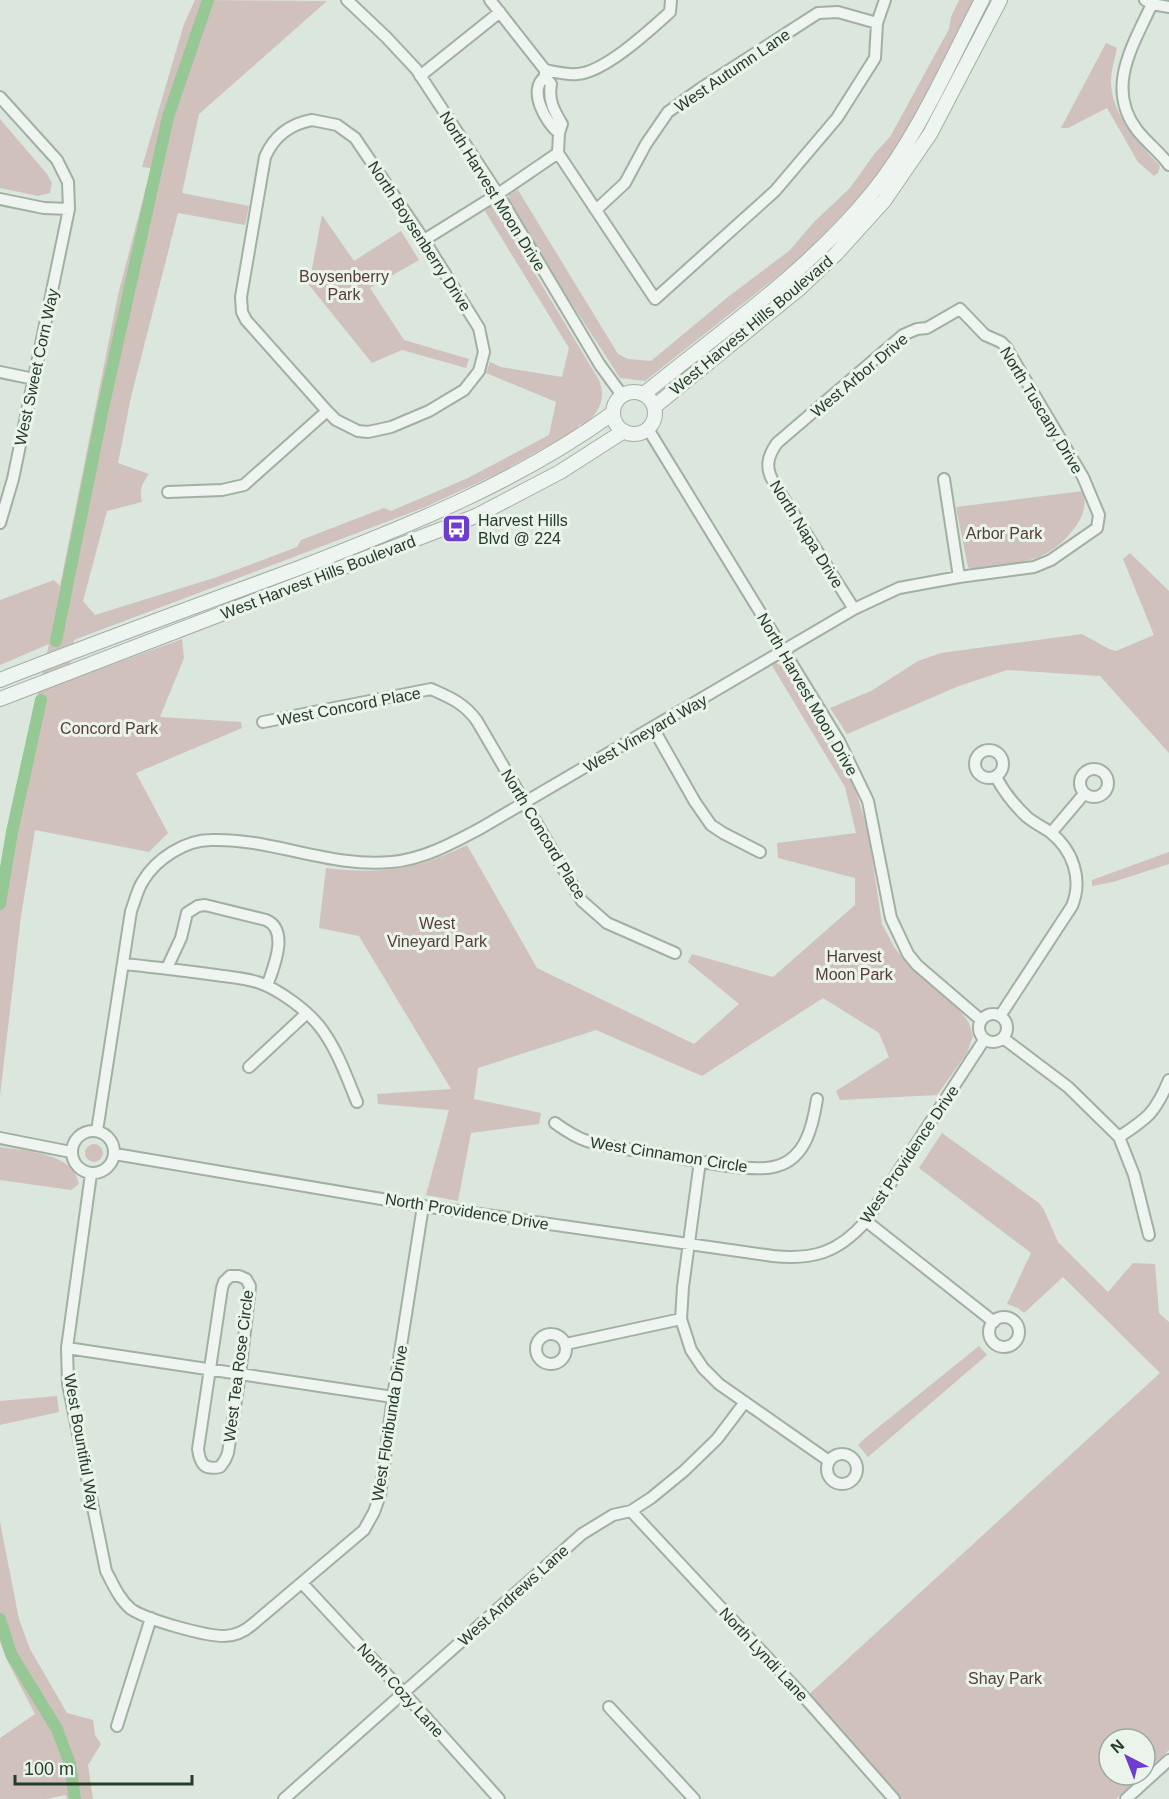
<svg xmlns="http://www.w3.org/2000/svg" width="1169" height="1799" viewBox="0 0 1169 1799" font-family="Helvetica,sans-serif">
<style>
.green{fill:#d0c1bc}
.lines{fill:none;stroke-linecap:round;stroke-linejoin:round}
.canal{stroke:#95c895;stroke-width:12}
.minor-casing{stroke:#a1b0a2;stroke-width:14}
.tertiary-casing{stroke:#a1b0a2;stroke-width:16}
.minor{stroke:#eef4ef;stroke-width:10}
.tertiary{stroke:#eef4ef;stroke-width:14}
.labels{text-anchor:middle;stroke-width:6;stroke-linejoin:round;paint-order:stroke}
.street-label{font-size:16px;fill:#253c28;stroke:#eaf4eb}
.park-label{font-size:16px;fill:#583e32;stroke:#eaf4eb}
.poi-label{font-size:16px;fill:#253c28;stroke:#eaf4eb;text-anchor:start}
</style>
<rect width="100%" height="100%" fill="#dbe6dc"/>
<path class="green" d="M195,0l132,1 -128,113 -17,79 67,13 -4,19 -67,-12 -47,184 -13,66 31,11c-7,10 -10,15 -7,28l-35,9 -24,90 12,14 122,-38 80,-30 4,-7 83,-32 7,3 77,-33 81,-43 7,-33 -70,-29 4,-11 11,5 61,10 7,-29 -84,-137 8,-7 106,176c8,20 -1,34 -17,46l-1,-2 -3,2v3l-77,43 -78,36 -349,132 -7,41 115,-42 2,19 -24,59 81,5 1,6 -106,45 32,60 -19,19 -114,-22 -14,86 -21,180v-221l9,-52 40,-179 -49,21v-65l54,-20 6,6 58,-291 33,-127 -9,-1 42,-143z
M959,0h15l-69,134 -37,54 -66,69 -157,124 -25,-3 -113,-174 2,-9 9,-5 100,164 10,5 23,2 77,-64 61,-46 26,-30 35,-33 25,-35 15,-16 59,-108 2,-12z
M1106,43l11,5c-2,11 -6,22 -6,33 0,34 28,62 49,85l-2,7 -4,3 -16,-14 -31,-54 -39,20h-7z
M0,119l47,55 5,9 -2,10 -12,3 -38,-8z
M322,215l32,46 47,-30 18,29 -49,28 34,52 65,19 -3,9 -64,-18 -30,13 -63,-78z
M1083,491c4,16 0,26 -10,39 -27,35 -61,34 -101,39l-4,-2 -12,-60z
M1130,553l39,38v162l-69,-77 -93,-6 -48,16 -112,48 -17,-26 41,-17 47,-30 23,-8 141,-19 27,15 7,2 38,-16 -31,-76z
M775,663l10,4 66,108 17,56 14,93 12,23 14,18 53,47 8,11 4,13 -6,17 -30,42 -97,5 -4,-9 53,-34 -10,-24 -56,-35 -121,78 -106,-46 -118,38 -4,31 67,14 -2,11 -68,9 -13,68 -32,-6 23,-85 -71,-6 -1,-10 74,-5 -92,-153 -40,-8 7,-60c54,7 92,1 141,-23l70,123 157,76 45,-40 -51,-42 4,-8 81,23 82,-72v-27l-77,-20 -1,-15 79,-10 -11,-46 -74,-123z
M1169,852v12l-56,18 -21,4v-6z
M942,1133l97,70 5,7 14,32 50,50 25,-29 22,1 4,49 10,9v428l-24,22v-33h-36v36h33l-26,24h-222l-89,-101 355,-325 -97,-96 -39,36 -6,-5 -11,-4 24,-51 -112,-85z
M85 1153a9 9 0 1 1 18 0a9 9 0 1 1-18 0Z
M0,1147c26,4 74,6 79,37l-8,6 -71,-10z
M979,1346l8,9 -119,102 -10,-12 7,-7z
M57,1396l2,16 -59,13v-24z
M0,1522l19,97 11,30 37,64 26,7 2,15 6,9 -13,21 5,34h-26l-1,-4 -20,4h-46v-61l35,-24 -28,-54 -7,-18z"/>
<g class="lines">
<path class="canal" d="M56,641l47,-233 65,-291 40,-117
M0,904l12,-72 29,-132
M0,1619l11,35 46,75 13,35 5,35"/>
<defs>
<path id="minor" d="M347,0l39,37 30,32 82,125 102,171 22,30
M490,0l55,70v7
M1145,0l7,4 17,3
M1152,4c-19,41 -47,84 -15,126 10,13 23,22 32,35
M545,70c10,2 22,5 32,4 27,-1 73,-44 93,-62l1,-12
M420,76l80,-64
M0,97l57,63 11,22 1,27 -56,270 -13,44
M312,120l25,5 18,13 69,102 55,88 5,24 -5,19 -15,19 -35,21 -38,16 -23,5 -10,-1 -22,-11 -9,-9 -81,-91 -4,-8 -1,-15 24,-140c9,-21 25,-33 47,-37z
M558,153l97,146 120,-108 62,-73 38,-60 2,-35 8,-23
M558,153l1,-20 3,-9c-8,-13 -14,-24 -11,-40l-6,-7c-18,13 1,46 14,56
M0,199l44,9 25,1
M596,210l29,-27 21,-39 22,-32 32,-23 118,-76 20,-1 39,11
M424,240l74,-46 60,-41
M0,372l34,7
M648,429l191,312 29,60 23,117 17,36 9,11 64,55
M944,479l15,98
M168,492l54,-2 22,-5 83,-74
M263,722l168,-33c20,9 33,14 46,32l105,180 25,22 68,30
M653,728l42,74 16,23 12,8 37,19
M975 764a14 14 0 1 1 28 0a14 14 0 1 1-28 0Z
M1080 783a14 14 0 1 1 28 0a14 14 0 1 1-28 0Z
M996,777c8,15 18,28 31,40 7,6 16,10 23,15 23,18 33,47 22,74l-72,110
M1051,833l33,-39
M124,964c31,3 61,7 92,11 13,2 28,3 41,7 22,7 53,30 66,49 15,21 24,47 34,71
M167,968l14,-30 6,-25 11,-7 7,-1 61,15c24,10 7,49 1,66
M979 1028a14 14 0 1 1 28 0a14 14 0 1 1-28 0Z
M1003,1038l65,49 51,50 15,38 15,60
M249,1067l58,-54
M555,1123c11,8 20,14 32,18 23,7 48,9 72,13 28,5 93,20 118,12 29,-8 36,-41 40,-67
M72 1152a21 21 0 1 1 42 0a21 21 0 1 1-42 0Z
M97,1131l34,-220c4,-10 6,-21 12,-30 13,-22 42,-41 68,-41 61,-2 119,28 181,22 32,-3 61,-19 89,-34l373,-219 45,-21 60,-11 75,-10 17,-7 46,-32 2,-13 -16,-38 -77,-130 -5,-5 -16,-7 -25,-26 -33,19 -10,1 -14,6 -126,108c-10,14 -12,25 -3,40l80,126
M1119,1137c29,-19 36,-24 50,-57
M0,1138l71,14
M115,1154l308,52 350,50c40,4 65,-3 93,-35l118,-181
M700,1161l-17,126 -2,32 10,31 12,18 16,16 110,77
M91,1174l-24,174 1,36 38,187c7,13 13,28 25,38 16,11 74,27 93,27 11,0 21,-5 29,-12l111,-94 10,-18 6,-17 13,-98 30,-191
M866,1221l128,101
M230,1276h9l7,3 4,7 -1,10 -9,78 -12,79 -3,7 -5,7c-15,3 -20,-2 -22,-18l24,-161 2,-6z
M989 1332a15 15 0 1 1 30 0a15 15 0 1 1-30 0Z
M536 1349a15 15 0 1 1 30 0a15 15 0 1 1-30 0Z
M566,1344l115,-25
M67,1348l326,49
M827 1469a15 15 0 1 1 30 0a15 15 0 1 1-30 0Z
M631,1511l174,187 89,101
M302,1583l102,110 95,106
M609,1707l85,92
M117,1726l34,-108
M284,1799l298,-265 31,-19 18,-4 20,-13 33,-27 33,-32 28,-37
M1126,1799l43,-39"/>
<path id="tertiary" d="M613 413a21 21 0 1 1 42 0a21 21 0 1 1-42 0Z
M644,394c78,-64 164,-122 228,-201 45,-55 77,-130 110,-193
M654,407l146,-119 36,-34 48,-53 46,-67 70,-134
M0,680c99,-39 199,-75 299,-112 109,-42 219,-86 314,-155
M0,699l476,-183 84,-44 64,-41"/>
</defs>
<use href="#minor" class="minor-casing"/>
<use href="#tertiary" class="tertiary-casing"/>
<use href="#minor" class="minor"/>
<use href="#tertiary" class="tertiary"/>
</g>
<defs>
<symbol id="bus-square" viewBox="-11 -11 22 22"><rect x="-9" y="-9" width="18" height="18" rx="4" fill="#6f3bd0" stroke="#eaf4eb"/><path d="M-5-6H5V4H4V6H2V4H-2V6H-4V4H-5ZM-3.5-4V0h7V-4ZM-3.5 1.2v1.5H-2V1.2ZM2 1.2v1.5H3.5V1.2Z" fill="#fff"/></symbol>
</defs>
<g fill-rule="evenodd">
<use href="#bus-square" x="440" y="512" width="33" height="33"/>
</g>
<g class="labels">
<g class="street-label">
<text transform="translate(732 70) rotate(-34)" y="6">West Autumn Lane</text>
<text transform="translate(493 191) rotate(58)" y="6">North Harvest Moon Drive</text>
<text transform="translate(420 236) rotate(57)" y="6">North Boysenberry Drive</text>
<text transform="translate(751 325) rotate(-40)" y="6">West Harvest Hills Boulevard</text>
<text transform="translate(36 367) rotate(-78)" y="6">West Sweet Corn Way</text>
<text transform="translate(859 375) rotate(-40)" y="6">West Arbor Drive</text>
<text transform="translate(1042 410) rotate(59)" y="6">North Tuscany Drive</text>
<text transform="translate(807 534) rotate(58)" y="6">North Napa Drive</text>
<text transform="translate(318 577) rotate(-21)" y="6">West Harvest Hills Boulevard</text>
<text transform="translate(808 694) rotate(60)" y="6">North Harvest Moon Drive</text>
<text transform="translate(349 706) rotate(-11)" y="6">West Concord Place</text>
<text transform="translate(645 733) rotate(-30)" y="6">West Vineyard Way</text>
<text transform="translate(544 834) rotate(59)" y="6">North Concord Place</text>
<text transform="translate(669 1154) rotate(9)" y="6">West Cinnamon Circle</text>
<text transform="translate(909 1154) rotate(-56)" y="6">West Providence Drive</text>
<text transform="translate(467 1211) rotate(9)" y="6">North Providence Drive</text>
<text transform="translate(238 1366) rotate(-83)" y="6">West Tea Rose Circle</text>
<text transform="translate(389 1423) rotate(-81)" y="6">West Floribunda Drive</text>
<text transform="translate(82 1442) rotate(80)" y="6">West Bountiful Way</text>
<text transform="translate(513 1595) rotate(-42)" y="6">West Andrews Lane</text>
<text transform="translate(764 1654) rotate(47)" y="6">North Lyndi Lane</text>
<text transform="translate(401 1690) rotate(48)" y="6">North Cozy Lane</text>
</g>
<g class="park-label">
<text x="344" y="282">Boysenberry<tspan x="344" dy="18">Park</tspan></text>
<text x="1004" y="539">Arbor Park</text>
<text x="109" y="734">Concord Park</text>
<text x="437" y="929">West<tspan x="437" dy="18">Vineyard Park</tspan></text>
<text x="854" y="962">Harvest<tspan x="854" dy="18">Moon Park</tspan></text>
<text x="1005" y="1684">Shay Park</text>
</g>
<g class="poi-label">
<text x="478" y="526">Harvest Hills<tspan x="478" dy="18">Blvd @ 224</tspan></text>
</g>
</g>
<g transform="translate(1127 1757) rotate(318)"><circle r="28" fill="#eaf4eb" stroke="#9baa9d" stroke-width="1.5"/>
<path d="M0-4.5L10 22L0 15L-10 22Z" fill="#6f3bd0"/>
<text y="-9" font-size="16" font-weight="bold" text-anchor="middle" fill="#253c28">N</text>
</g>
<path d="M15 1775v9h177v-9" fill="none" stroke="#253c28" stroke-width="3"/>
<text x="24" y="1775" font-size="18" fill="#253c28" stroke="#eaf4eb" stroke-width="4.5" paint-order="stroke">100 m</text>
</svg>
